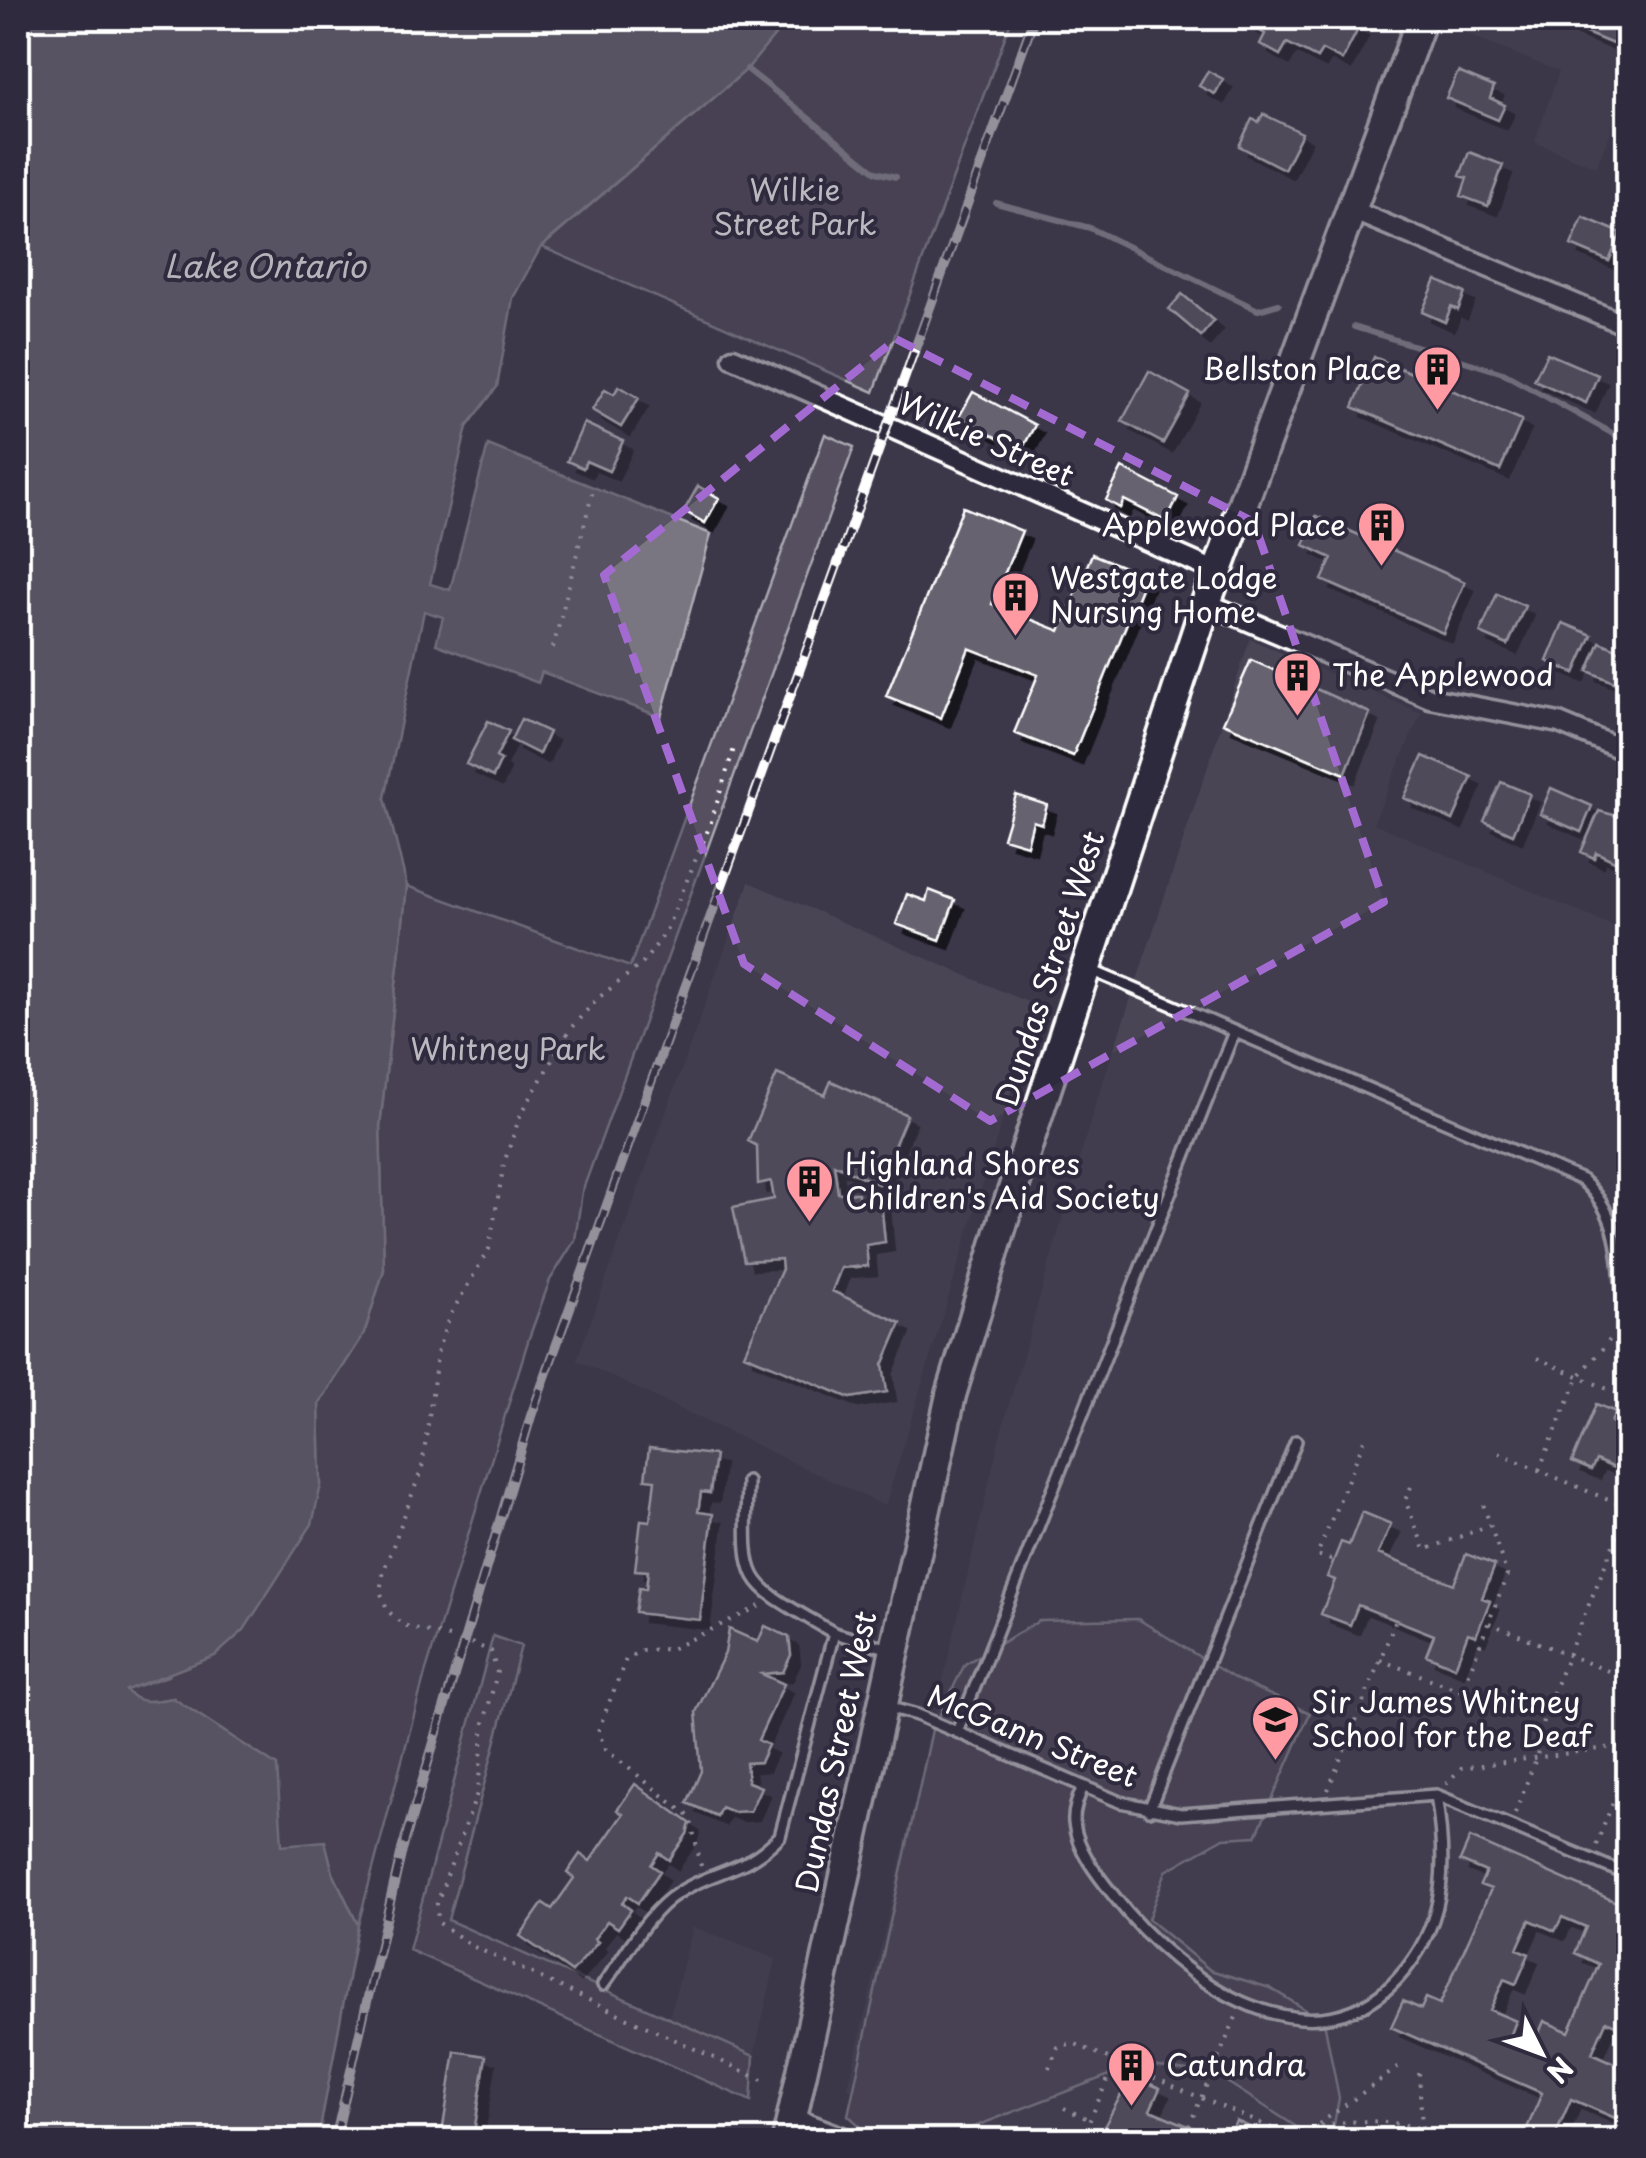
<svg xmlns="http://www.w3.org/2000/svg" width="1646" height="2158" viewBox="0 0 1646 2158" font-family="'Playpen Sans',sans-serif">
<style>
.built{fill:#494455}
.green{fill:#555060;stroke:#aaa8b0;stroke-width:2.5}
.water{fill:#797682;stroke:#afadb4;stroke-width:2.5}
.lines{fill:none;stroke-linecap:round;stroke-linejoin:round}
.stream{stroke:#afadb4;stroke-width:6}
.building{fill:#666270;stroke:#fff;stroke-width:2.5;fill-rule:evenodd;filter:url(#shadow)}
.lane-casing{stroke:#fff;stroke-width:16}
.street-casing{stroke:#fff;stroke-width:25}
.secondary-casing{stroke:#fff;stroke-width:32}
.primary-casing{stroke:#fff;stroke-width:35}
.path{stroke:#fff;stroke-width:4;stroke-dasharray:2.5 8;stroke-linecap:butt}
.lane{stroke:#2f2a3d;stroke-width:9}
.street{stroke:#2f2a3d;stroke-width:18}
.secondary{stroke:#2f2a3d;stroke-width:25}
.primary{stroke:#2f2a3d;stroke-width:28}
.rail-casing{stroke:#fff;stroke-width:10}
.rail{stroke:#2f2a3d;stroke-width:6;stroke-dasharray:19;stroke-linecap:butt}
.marked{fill:none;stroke:#a36bd2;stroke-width:8;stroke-dasharray:20 12;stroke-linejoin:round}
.labels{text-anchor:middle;stroke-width:8;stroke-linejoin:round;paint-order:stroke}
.park-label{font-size:30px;fill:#bbb9bf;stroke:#2f2a3d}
.poi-label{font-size:30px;fill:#fff;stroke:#2f2a3d;text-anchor:start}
.street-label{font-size:30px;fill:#fff;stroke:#2f2a3d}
.water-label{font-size:32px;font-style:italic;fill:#b5b4ba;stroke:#2f2a3d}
</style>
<defs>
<filter id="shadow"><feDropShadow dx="9" dy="9" stdDeviation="0" flood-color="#0009"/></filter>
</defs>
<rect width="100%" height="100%" fill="#3c3749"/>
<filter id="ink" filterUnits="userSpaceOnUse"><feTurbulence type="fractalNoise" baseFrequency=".01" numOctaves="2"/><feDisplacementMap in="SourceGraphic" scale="20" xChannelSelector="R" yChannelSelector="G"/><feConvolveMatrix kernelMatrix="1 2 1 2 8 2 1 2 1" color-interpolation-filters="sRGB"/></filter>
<g filter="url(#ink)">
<path class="built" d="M1471,18h157v72l-32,77 -61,-25 24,-70 -93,-39z
M1250,639l171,74 -48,110 255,110v1207h-658l-122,-52 152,-652 93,-324z
M749,882l288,124 -152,500 -308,-146z
M693,1927l83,32 -22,97 -85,-38z"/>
<path class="green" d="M789,18h223l-138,374 -332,-145 205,-178z
M825,434l29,13 -272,745 -7,48 -25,40 -21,58 -104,336 -67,251 -25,-52 -8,-31 -43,4 -108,-148c-18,3 -36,8 -49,-8l43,-14 153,-191 -2,-81 45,-70 20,-64 -4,-144 27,-240 223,81z
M1138,1619l99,61 73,33 -54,123 -32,2 -58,33 -18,48 62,51 60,18 54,33 15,77 -8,42h-14l-101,-65 -78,-11 -198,76h-65l-27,-25 84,-385 33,-66 74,-43z
M493,1636l28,10 -73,274 306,136 -3,45 -342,-151z"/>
<path class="water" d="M18,18h771l-42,51 -206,178 -28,51 -16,89 -30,40 -37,157 20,6 38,-145 223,89 -50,183 -119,-45 -4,11 -102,-39 7,-27 -19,-6 -39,187 22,88 -27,240 4,143 -20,65 -45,70 2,81 -9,39 -68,106 -29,26 -89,34c12,16 30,11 47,8l104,68 5,79 43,-4 8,32 25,52 -40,215h-300z"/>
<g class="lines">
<path class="stream" d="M747,69l129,103 20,5
M996,203l94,25 168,82 21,-6
M1354,327l149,46 125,69"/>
</g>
<path class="building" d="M1240,18h100l19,9 -17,33 -20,-10 -5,8 -30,-15 -7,12 -20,-11 5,-10z
M1550,18h78v23l-3,8z
M1208,71l15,8 -8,15 -16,-8z
M1458,72l36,15 -4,11 15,7 -7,15 -52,-22z
M1263,114l39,19 -18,36 -45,-23 13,-27 7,3z
M1469,152l34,13 -15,41 -27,-10 6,-18 -7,-2z
M1583,217l38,16 -12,28 -38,-16z
M1436,280l29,13 -7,17 -7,-3 -6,15 -23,-10z
M1182,294l32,27 -13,15 -32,-27z
M1547,353l51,22 -12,28 -52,-23z
M1374,357l148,63 -22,50 -147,-63z
M1149,371l41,23 -27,49 -41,-22z
M619,386l20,12 -18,29 -29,-17 13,-21 9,5z
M973,392l62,33 -14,26 -62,-34z
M584,423l39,18 -14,30 -23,-10 -3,7 -16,-7z
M1122,468l56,29 -12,24 -42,-21 -4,8 -14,-8z
M698,486l21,12 -14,25 -21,-12z
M963,507l59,24 -30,73 68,27 32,-77 54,22 -73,180 -59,-23 24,-58 -69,-27 -28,70 -55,-22z
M1316,516l149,66 -22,51 -121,-53 10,-22 -28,-13z
M1497,594l28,12 -17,39 -28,-12z
M1563,623l29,12 -17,38 -28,-12z
M1600,642l28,12v34l-40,-17z
M1251,660l119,53 -25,61 -122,-51z
M521,719l28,13 -10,22 -28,-14z
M488,721l21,10 -13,26 5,3 -8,17 -27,-13z
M1423,756l49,21 -19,43 -49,-22z
M1501,782l29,12 -17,40 -29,-13z
M1551,788l41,18 -11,26 -41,-18z
M1016,795l31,10 -5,19 -9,-3 -6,24 -24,-7z
M1599,811l29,8v28l-7,17 -25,-12 -2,6 -13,-6z
M929,890l26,10 -15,40 -44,-16 11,-30 19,7z
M777,1074l48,21 6,-14 76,34 -29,69 -44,-20 4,29h20v9h23l4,40 -19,3 2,21 -27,2 -9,23 69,32 -18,42 4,27 -37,6 -106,-44 38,-85 -1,-10 -37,2 -11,-54 41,-8 -3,-18 -13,3 -1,-38 -9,-5z
M1596,1404l20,8 -5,10 17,8v44l-32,-14 -5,10 -19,-8z
M649,1448l66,7 -5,38 -9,-1 -3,20 15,2 -13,106 -65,-7 4,-25 7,1 2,-18 -13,-1 6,-50 9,1 5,-41 -10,-1z
M1362,1512l29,12 -13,30 76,30 12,-30 29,11 -13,33 8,3 -14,35 -8,-3 -13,34 -29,-12 8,-20 -76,-30 -8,20 -29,-11 14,-34 -8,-3 14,-35 8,3z
M765,1626l24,11 2,18 -8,17 -21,2 22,10 -26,56 10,5 -8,17 -14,1 2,19 13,5 -11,24 -17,1 -12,-5 -4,9 -30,-13 14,-32 -5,-59 29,-59 4,-24 29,13z
M635,1784l55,39 -3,11 -18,26 -10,-7 -8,12 9,6 -22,32 -11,-7 -5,7 9,7 -13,18 -11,-7 -13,18 4,3 -26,30 -52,-36 23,-33 9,6 22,-31 -7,-5 13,-19 10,7 33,-47 -6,-4z
M1470,1838l158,69v123l-22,-9 -14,32 36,16 -1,54 -56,-24 -18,41h-31l20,-47 -151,-66 12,-26 18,8 5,-11 14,6 51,-115 -11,-4 6,-13 -26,-11zM1562,1917l24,10 -11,26 24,11 -30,68 -25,-11 -10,24 -23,-11 5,-13 -26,-11 14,-31 12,5 13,-30 -12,-5 13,-29 25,11z
M455,2051l31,5 -12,76 -31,-5z
M1131,2076l29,12 -10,22 72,30h-125z
M1236,2121l27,12 -3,7h-32z"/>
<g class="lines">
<defs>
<path id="lane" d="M1088,969l494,211c48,44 32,94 46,151
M747,1481c-2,109 -7,97 87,152
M888,1707l29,8 203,87 61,12 255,-19 192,80
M957,1732l277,-700
M1083,1787c-5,11 -10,23 -9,36 3,27 24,53 40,73 65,85 204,184 292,73 42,-53 40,-110 30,-174
M1149,1810l147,-369
M603,1985c22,-29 44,-73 75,-92 38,-25 64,-18 102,-57l54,-203 56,16"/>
<path id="street" d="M1354,211l274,115
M733,358l484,214
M1206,603l224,95 129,25 69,29"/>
<path id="secondary" d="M791,2121l49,19"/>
<path id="primary" d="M787,2140l164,-745 57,-190 198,-602 216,-585"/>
</defs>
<use href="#lane" class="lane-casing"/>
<use href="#street" class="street-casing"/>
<use href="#secondary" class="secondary-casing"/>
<use href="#primary" class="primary-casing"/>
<path class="path" d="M553,648l40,-158
M1537,1358l91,40
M1499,1453l128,55
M1539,1470l40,-94 34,-40
M1411,1487l-6,13 20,50 65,-25
M1331,1560l-14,-5 50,-122
M1489,1623l139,56
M449,1637l-46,-12 -15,-14 -8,-20 4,-21 38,-102 16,-119 11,-32 40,-68 15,-86 16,-47 50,-87 27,-30 46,-36 22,-30 45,-108 25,-80
M471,1643l20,8 6,22 -13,50 -6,68 -41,112 1,19 34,24 290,134
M1380,1660l82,31 45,-116 -26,-77
M1446,1784l15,-16 167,-23
M1328,1790l68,-170
M1515,1813l22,-57 7,-42 84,-205
M1596,1845l32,-80
M701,1866l-11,-49 -84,-67 -8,-19 28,-72 16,-9 29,-1 91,-44
M1049,2068l9,-21 15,-4 217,93 -2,4
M1419,2073l3,55
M1064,2108l26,12
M1319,2124l81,-58
M1189,2126l47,-109
M1291,2135c58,-21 109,-17 165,5
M1081,2140l35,-79"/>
<use href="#lane" class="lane"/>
<use href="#street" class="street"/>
<use href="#secondary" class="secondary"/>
<use href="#primary" class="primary"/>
<defs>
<path id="rail" d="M335,2140l67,-290 129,-434 503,-1398"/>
</defs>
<use href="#rail" class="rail-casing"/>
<use href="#rail" class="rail"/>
</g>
</g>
<path d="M0 0H1646V2158H0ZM896,339l358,183 130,380 -394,219 -246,-157 -140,-389z" fill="#3c3749" fill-opacity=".55" fill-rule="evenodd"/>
<path class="marked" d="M896,339l358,183 130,380 -394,219 -246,-157 -140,-389z"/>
<defs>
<symbol id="building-pin" viewBox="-11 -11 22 30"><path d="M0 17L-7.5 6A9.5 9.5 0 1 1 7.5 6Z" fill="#ff9aa2" stroke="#2f2a3d"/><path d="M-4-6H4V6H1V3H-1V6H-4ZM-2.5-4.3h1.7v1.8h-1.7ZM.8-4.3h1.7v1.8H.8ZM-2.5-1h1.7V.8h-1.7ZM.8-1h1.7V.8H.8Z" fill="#111"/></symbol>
<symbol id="school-pin" viewBox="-11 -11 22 30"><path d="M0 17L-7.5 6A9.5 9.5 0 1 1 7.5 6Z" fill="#ff9aa2" stroke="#2f2a3d"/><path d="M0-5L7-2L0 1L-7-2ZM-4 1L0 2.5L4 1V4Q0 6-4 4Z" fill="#111"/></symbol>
</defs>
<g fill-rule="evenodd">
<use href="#building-pin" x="1410" y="342" width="55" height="75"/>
<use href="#building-pin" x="1354" y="498" width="55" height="75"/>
<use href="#building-pin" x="988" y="568" width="55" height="75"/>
<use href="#building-pin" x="1270" y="648" width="55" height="75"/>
<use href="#building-pin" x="782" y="1154" width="55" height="75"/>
<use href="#school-pin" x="1248" y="1692" width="55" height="75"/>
<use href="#building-pin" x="1104" y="2038" width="55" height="75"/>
</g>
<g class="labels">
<g class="park-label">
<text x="795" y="201">Wilkie<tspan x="795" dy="34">Street Park</tspan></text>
<text x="508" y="1060">Whitney Park</text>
</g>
<g class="poi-label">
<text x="1402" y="380" text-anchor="end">Bellston Place</text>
<text x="1346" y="536" text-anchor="end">Applewood Place</text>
<text x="1050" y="589">Westgate Lodge<tspan x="1050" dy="34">Nursing Home</tspan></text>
<text x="1332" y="686">The Applewood</text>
<text x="845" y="1175">Highland Shores<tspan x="845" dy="34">Children's Aid Society</tspan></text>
<text x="1311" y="1713">Sir James Whitney<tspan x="1311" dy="34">School for the Deaf</tspan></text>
<text x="1166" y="2076">Catundra</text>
</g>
<g class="street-label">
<text transform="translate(986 440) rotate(24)" y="10">Wilkie Street</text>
<text transform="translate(1051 969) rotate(-72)" y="10">Dundas Street West</text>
<text transform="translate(1032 1737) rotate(22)" y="10">McGann Street</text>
<text transform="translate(837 1752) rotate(-78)" y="10">Dundas Street West</text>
</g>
<g class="water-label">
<text x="265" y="278">Lake Ontario</text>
</g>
</g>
<rect width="1646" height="2158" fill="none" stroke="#2f2a3d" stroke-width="60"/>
<rect x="30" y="30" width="1586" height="2098" fill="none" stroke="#fff" stroke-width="4" filter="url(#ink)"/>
<g transform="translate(1541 2053) rotate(132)" stroke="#2f2a3d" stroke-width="8" paint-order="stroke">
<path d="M0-8L18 38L0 25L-18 38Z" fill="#ffffff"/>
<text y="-15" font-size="28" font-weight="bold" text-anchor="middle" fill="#ffffff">N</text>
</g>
</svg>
